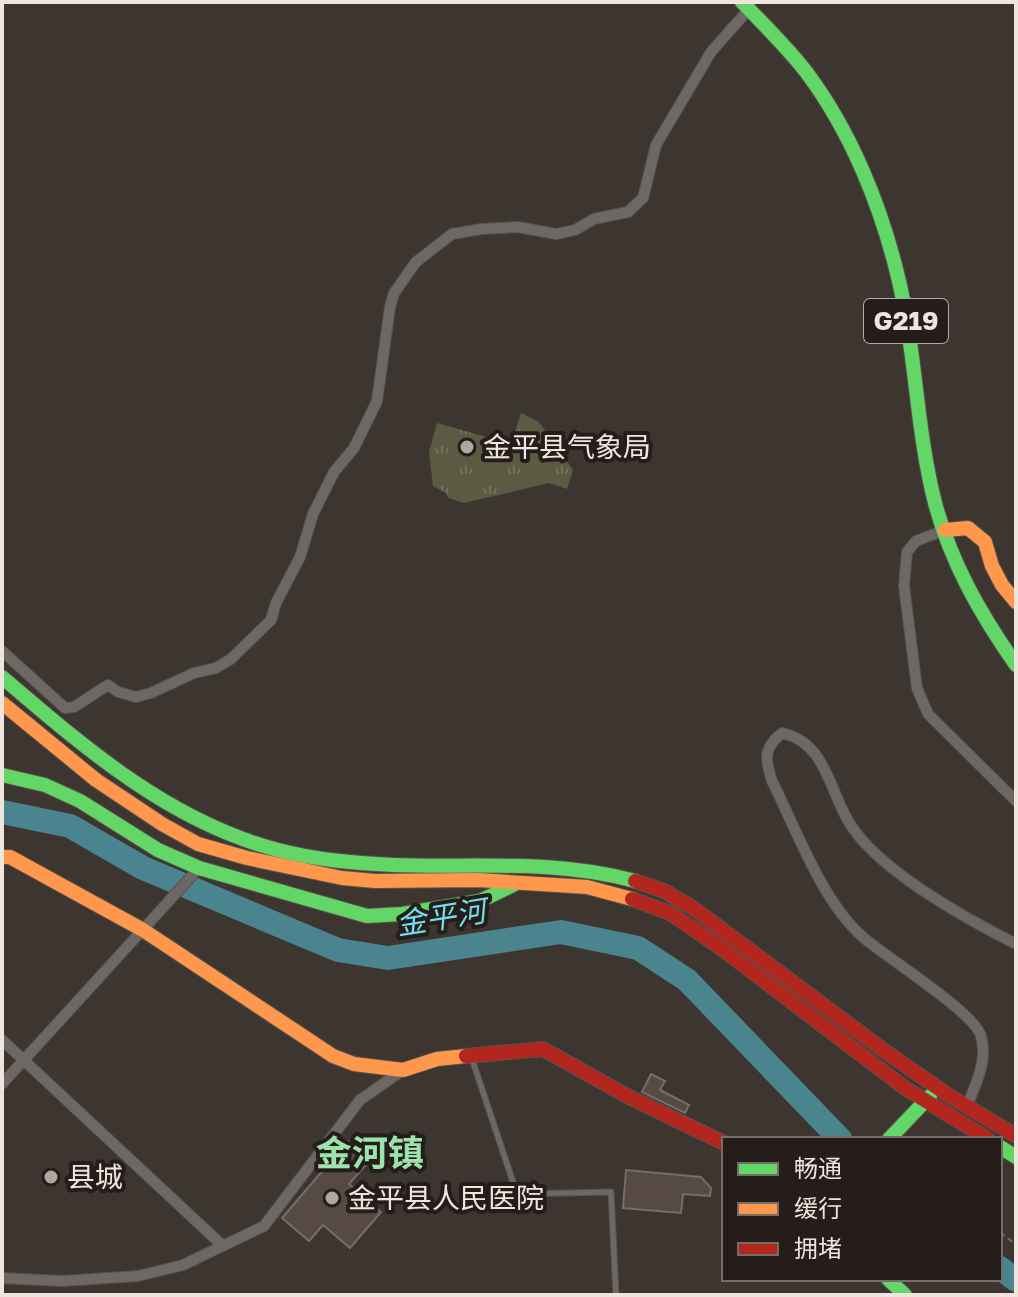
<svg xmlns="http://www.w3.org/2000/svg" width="1018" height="1297" viewBox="0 0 1018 1297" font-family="'Golos Text','Noto Sans SC',sans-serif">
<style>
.grass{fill:url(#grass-tufts)}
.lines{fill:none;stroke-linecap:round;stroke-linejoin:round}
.river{stroke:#4a848e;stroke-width:24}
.building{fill:#564a43;stroke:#746d69;stroke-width:2}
.lane-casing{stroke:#58524c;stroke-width:7}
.street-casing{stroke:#58524c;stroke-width:12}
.fast-casing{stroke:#58524c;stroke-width:16}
.slow-casing{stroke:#58524c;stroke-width:16}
.jam-casing{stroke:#58524c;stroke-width:16}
.path{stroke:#6e6864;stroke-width:2;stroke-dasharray:6 4;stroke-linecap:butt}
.lane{stroke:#6e6864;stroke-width:5}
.street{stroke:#6e6864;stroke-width:10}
.fast{stroke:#63d668;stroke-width:14}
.slow{stroke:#ff974d;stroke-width:14}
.jam{stroke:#b3261e;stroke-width:14}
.poi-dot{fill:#b1a7a1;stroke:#241d19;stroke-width:3}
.labels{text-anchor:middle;stroke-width:8;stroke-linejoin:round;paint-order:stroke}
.shield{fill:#241d19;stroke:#b2a9a3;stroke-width:2}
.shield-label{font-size:26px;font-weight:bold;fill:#efe5de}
.poi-label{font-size:28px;fill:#efe5de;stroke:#241d19;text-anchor:start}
.water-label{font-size:30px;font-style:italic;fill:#74dbec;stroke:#241d19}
.district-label{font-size:36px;font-weight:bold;fill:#9ee2ad;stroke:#241d19}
</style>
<defs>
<pattern id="grass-tufts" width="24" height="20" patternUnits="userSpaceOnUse" patternTransform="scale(2)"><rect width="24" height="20" fill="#5a5b42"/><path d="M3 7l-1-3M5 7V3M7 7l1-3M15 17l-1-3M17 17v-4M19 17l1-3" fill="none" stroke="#72725d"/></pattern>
</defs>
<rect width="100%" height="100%" fill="#3d3530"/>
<path class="grass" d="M521,413l18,9 34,48 -6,19 -18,-6 -85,20 -16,-5 -2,-5 -13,-7 -4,-34 8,-29 74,21z"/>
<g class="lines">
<path class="river" d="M2,812l68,14 73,42 195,82 50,8 173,-26 77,16 49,32 153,159
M1000,1268l16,12"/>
</g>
<path class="building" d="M651,1074l14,7 -5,9 29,15 -4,8 -43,-21z
M348,1141l22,19 -21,24 32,28 -31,36 -27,-23 -14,16 -27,-23z
M626,1170l75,7 10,11 -1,8 -27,-2 -2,19 -58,-5z"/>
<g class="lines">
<defs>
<path id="lane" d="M471,1056l46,138 94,-2 5,103"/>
<path id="street" d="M945,530l-29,11 -9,11 -3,34 13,102 11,26 88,87
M2,651l63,57 9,-1 34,-22 10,7 18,5 15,-4 43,-20 22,-5 15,-9 40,-39 5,-17 24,-46 13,-43 21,-42 20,-24 23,-47 13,-94 4,-14 22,-31 36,-28 29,-5 37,-2 38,7 19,-4 19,-11 34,-7 15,-14 13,-53 55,-93 38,-43
M2,1040l221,206
M2,1084l197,-216
M967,1106c9,-22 21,-46 14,-70 -7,-24 -94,-78 -117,-98 -42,-36 -67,-107 -92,-157 -7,-22 -9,-33 10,-48 46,10 47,61 70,94 31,46 115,92 164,117
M2,1278l61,3 75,-5 45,-11 81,-39 96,-126 43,-30"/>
<path id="fast" d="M742,2c22,23 46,46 65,71 44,59 74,133 91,204 18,74 18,152 37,226 16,60 46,112 81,162
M2,677c83,71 168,145 276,173 38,10 76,13 115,15 81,3 162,-6 242,16
M2,775l43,10 35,16 78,49 41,18 168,48 35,-2 78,-13 35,-17
M889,1139l41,-43
M1000,1147l16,10
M888,1279l17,16"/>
<path id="slow" d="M945,530l23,-2 17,14 7,24 10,19 14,17
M2,703l94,77 66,44 36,20 49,14 95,20 33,3 103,-1 109,7 45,12
M2,857h8l133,73 190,126 21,8 49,6 34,-11 29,-3"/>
<path id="jam" d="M635,881l29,10 29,17 190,142 65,45 68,41
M632,899l38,14 51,35 184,140 83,51
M466,1056l77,-7 86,48 95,46"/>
</defs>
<use href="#lane" class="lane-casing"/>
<use href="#street" class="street-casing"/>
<use href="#fast" class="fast-casing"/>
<use href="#slow" class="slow-casing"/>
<use href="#jam" class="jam-casing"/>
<path class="path" d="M1000,1232l16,13"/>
<use href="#lane" class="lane"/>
<use href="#street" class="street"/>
<use href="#fast" class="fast"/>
<use href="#slow" class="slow"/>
<use href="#jam" class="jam"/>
</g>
<g class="poi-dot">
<circle cx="467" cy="447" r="8"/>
<circle cx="51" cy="1177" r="8"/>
<circle cx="332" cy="1198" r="8"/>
</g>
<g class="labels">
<rect class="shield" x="864" y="299" width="84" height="44" rx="6"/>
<g class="shield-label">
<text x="906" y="330">G219</text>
</g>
<g class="poi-label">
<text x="483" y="457">金平县气象局</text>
<text x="67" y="1187">县城</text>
<text x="348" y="1208">金平县人民医院</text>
</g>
<g class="water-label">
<text transform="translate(441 918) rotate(-9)" y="10">金平河</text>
</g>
<g class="district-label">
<text x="370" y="1166">金河镇</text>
</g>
</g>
<rect width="1018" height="1297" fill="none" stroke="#efe5de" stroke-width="8"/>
<rect x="722" y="1137" width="280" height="144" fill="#241d19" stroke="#756d68" stroke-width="2"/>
<rect x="738" y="1163" width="40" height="12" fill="#63d668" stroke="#756d68" stroke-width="2"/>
<text x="794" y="1177" font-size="24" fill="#efe5de">畅通</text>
<rect x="738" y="1203" width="40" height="12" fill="#ff974d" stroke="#756d68" stroke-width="2"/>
<text x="794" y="1217" font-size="24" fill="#efe5de">缓行</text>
<rect x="738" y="1243" width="40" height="12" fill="#b3261e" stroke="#756d68" stroke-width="2"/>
<text x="794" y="1257" font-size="24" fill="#efe5de">拥堵</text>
</svg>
